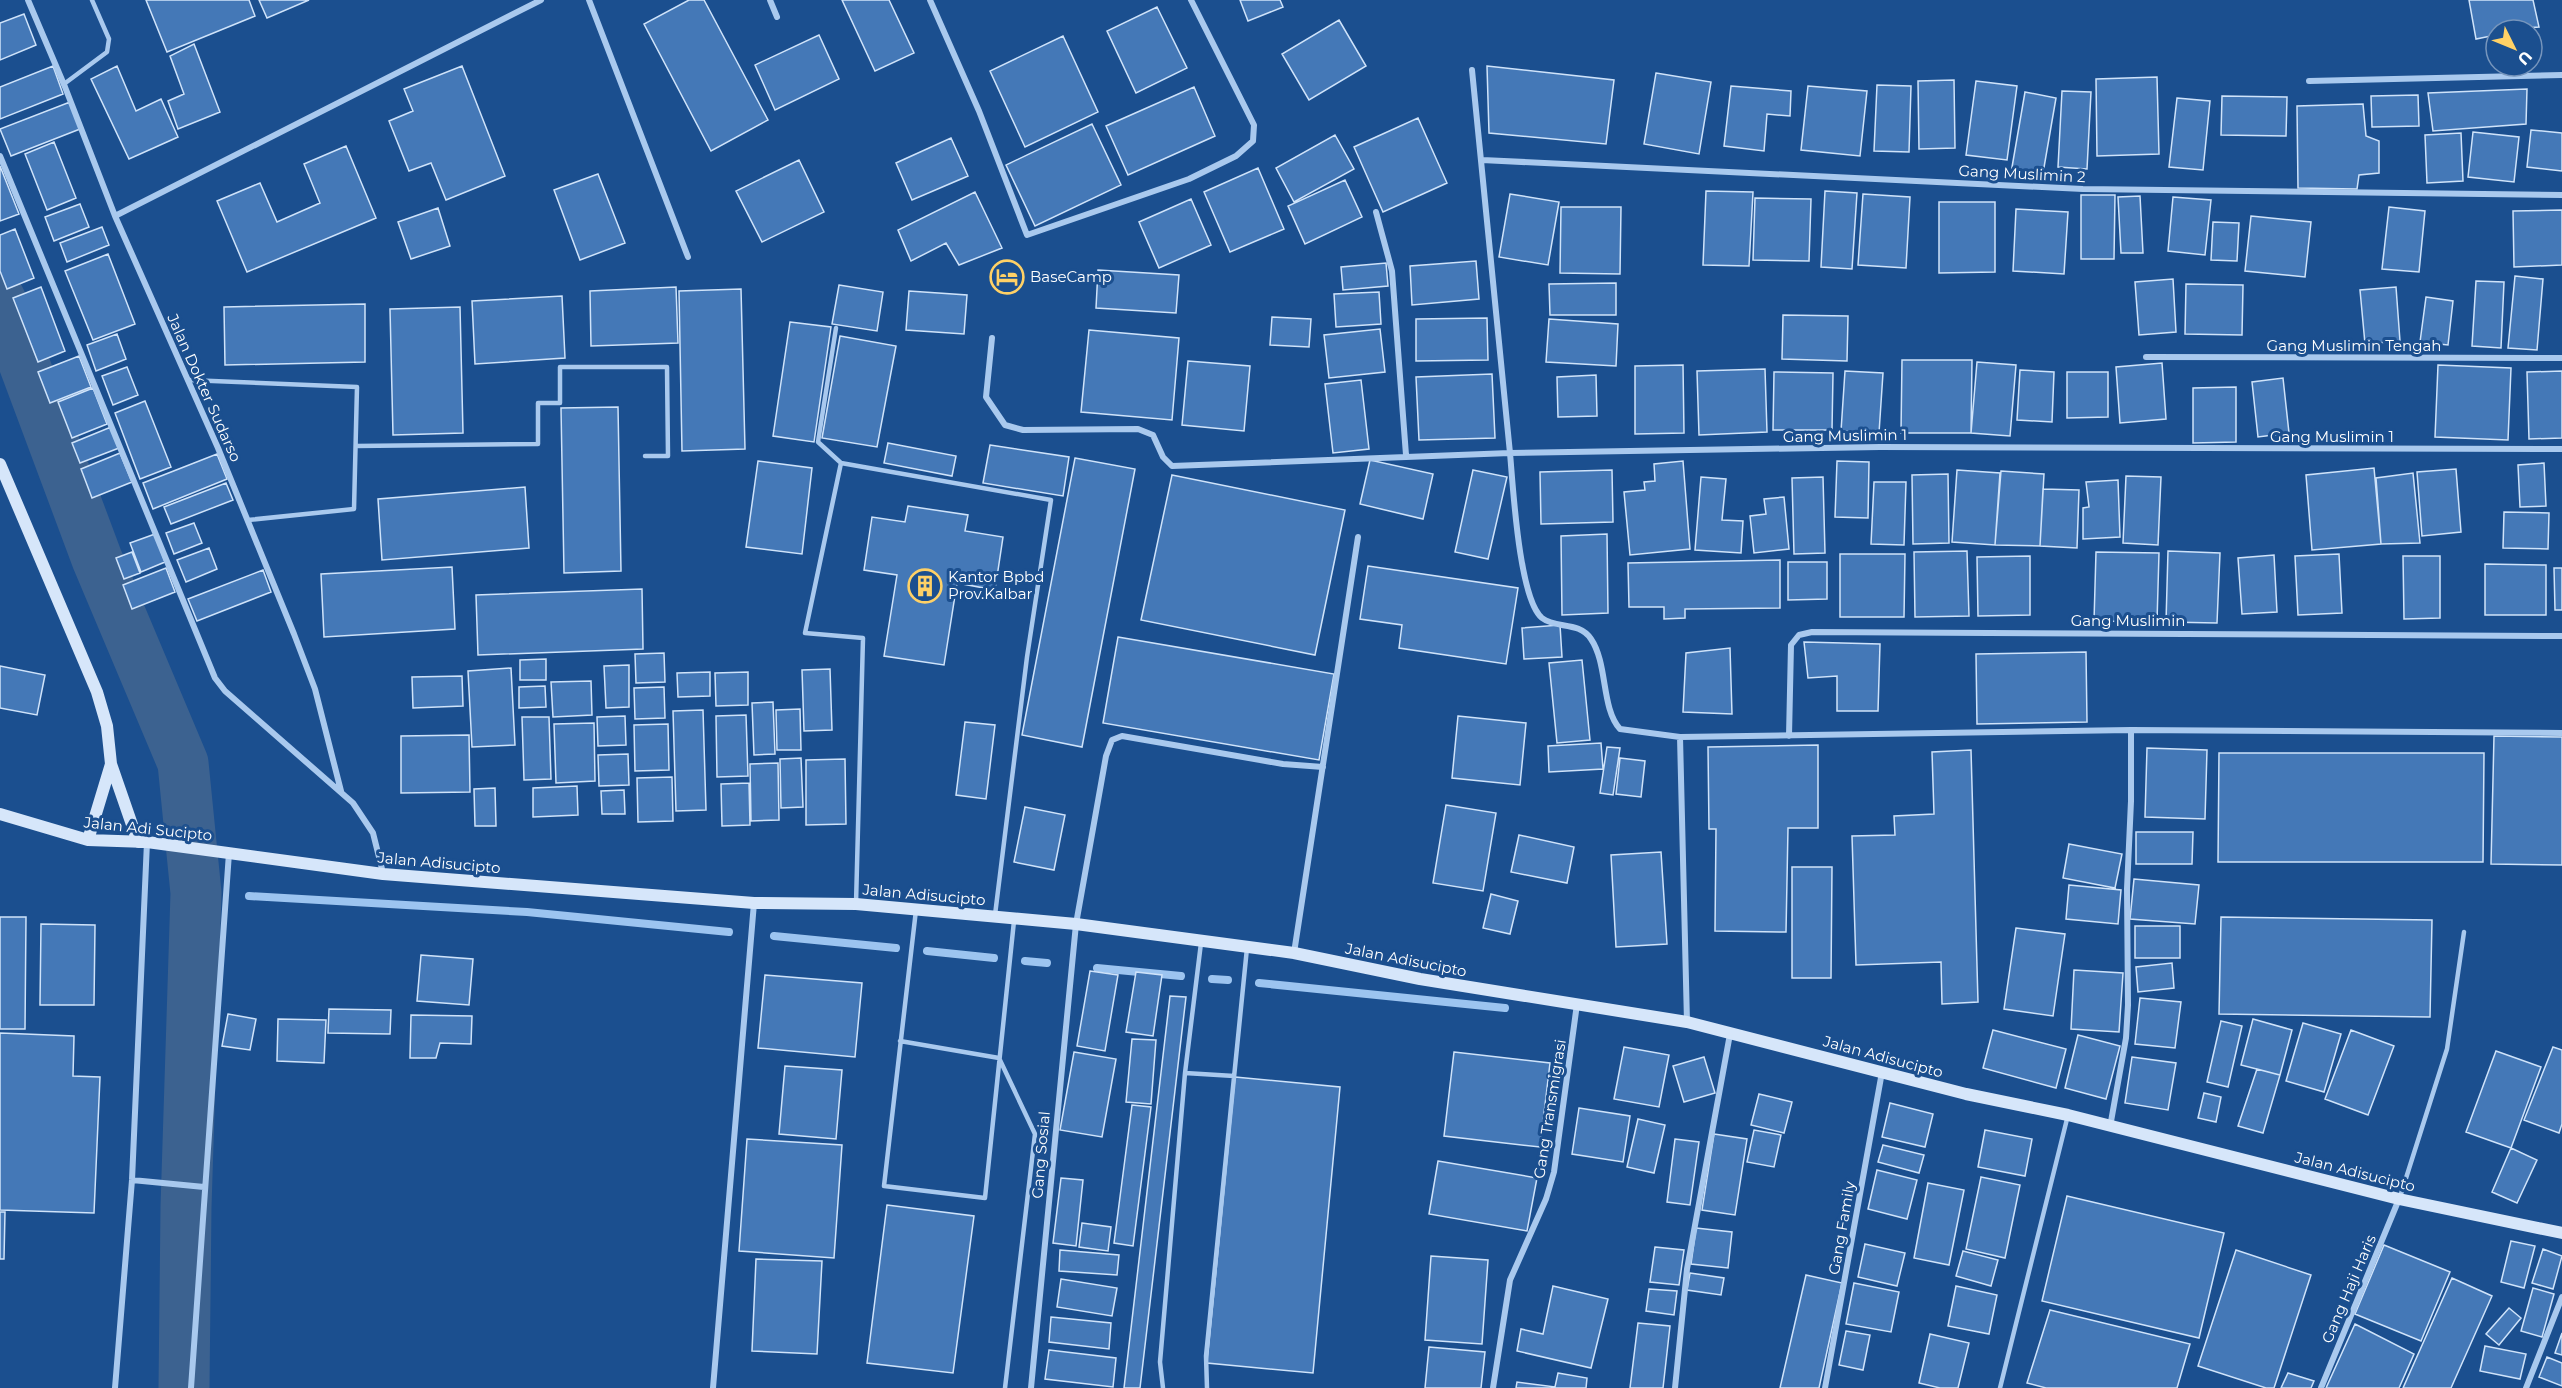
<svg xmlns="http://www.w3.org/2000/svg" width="2562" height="1388" viewBox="0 0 2562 1388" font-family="Montserrat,sans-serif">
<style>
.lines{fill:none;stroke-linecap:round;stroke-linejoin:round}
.stream{stroke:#9cc4f0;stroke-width:8}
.river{stroke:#3c6290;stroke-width:51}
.building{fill:#4478b7;stroke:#cfe3fa;stroke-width:1.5}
.lane{stroke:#a9c9ee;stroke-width:4.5}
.street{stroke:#a9c9ee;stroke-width:6}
.secondary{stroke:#d6e6fa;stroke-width:12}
.labels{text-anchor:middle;stroke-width:6;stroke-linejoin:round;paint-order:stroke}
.street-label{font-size:15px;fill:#fff;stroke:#1b4f8f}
.poi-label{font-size:15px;fill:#fff;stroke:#1b4f8f;text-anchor:start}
</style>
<rect width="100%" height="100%" fill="#1b4f8f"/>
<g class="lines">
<path class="stream" d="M196,893h7
M249,896l278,16 202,20
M774,936l122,12
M927,951l67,7
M1025,961l22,2
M1097,968l84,8
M1212,979l16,1
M1259,983l246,25"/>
<path class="river" d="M0,299l97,260 86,204 13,130 -10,314 -2,181"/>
</g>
<path class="building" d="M146,0h103l6,16 -88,36z
M259,0h50l-42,18z
M689,0h15l64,120 -57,31 -67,-127z
M842,0h47l25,53 -39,18z
M1240,0h40l3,7 -35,14z
M2469,0h64l6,27 -43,3v5l-20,4z
M1157,7l30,61 -51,25 -29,-62z
M24,14l12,31 -36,15v-37z
M1339,20l27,46 -57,34 -27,-46z
M819,35l20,44 -64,31 -20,-45z
M1063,36l35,76 -73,35 -35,-76z
M194,44l26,68 -42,17 -10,-28 16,-7 -14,-38z
M53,66l10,28 -63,25v-32z
M117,66l19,45 25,-12 17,38 -49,22 -38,-80z
M462,66l43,110 -59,24 -15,-37 -22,8 -20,-50 24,-10 -9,-22z
M1487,66l127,14 -8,64 -117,-11z
M1656,73l55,9 -12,72 -55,-10z
M2157,77l2,77 -62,2 -1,-77z
M1954,80l1,68 -36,1 -1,-68z
M1976,81l41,5 -10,74 -41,-5z
M1877,85l34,1 -2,66 -35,-1z
M1731,86l60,5 -1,25 -23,-2 -3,37 -40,-5z
M1808,86l59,5 -7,65 -59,-6z
M1194,87l21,49 -87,39 -22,-49z
M2527,89l-1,35 -93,7 -5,-38z
M2062,91l29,1 -4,77 -29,-2z
M2025,92l31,6 -14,81 -31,-6z
M2418,95l1,31 -47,1 -1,-31z
M2222,96l65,1 -1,39 -65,-1z
M2177,98l33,3 -7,69 -34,-3z
M70,102l10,27 -69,27 -11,-27z
M2363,104l3,32 13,5v32l-20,2 -2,14 -59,-1 -1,-82z
M1418,118l29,65 -64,29 -29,-65z
M1092,124l29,61 -86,41 -29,-61z
M2531,130l31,3v38l-35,-4z
M2473,132l46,5 -5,45 -46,-5z
M2461,133l2,48 -36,2 -2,-48z
M1335,135l19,34 -60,33 -18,-34z
M951,138l17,38 -56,24 -16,-37z
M54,142l22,56 -29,12 -22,-56z
M346,146l30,72 -129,54 -30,-71 43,-18 17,39 43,-19 -16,-39z
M799,160l25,52 -62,30 -26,-51z
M0,166l19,48 -19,7z
M1258,168l26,61 -54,23 -26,-60z
M598,174l27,69 -45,17 -26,-70z
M1345,180l17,37 -57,27 -17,-38z
M1706,191l47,1 -4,74 -46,-1z
M1825,191l32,2 -5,76 -31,-2z
M975,192l27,56 -43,17 -13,-22 -35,18 -13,-31z
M1510,194l49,8 -11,63 -49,-8z
M1863,194l47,3 -4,71 -48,-3z
M2081,195h34l-1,64h-33z
M2140,196l3,57h-22l-3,-56z
M2173,197l38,3 -6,55 -37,-4z
M1755,198l56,1 -2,62 -56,-1z
M1191,199l20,46 -52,23 -20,-46z
M1939,202h56v70l-56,1z
M80,204l9,23 -35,14 -9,-24z
M1561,207h60l-1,67 -60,-1z
M2389,207l36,4 -6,61 -37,-3z
M438,208l12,38 -39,13 -13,-37z
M2016,209l52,3 -4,62 -51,-3z
M2562,210v55l-48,2 -1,-56z
M2251,216l60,6 -6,55 -60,-6z
M2213,222l26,1 -2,38 -26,-1z
M102,227l7,18 -42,17 -7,-19z
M15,229l19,49 -27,11 -7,-18v-36z
M108,254l27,70 -42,16 -28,-69z
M1476,261l3,38 -67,6 -2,-39z
M1386,263l2,23 -45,4 -2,-23z
M1098,270l81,5 -3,38 -80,-5z
M2515,276l28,3 -6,71 -29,-2z
M2173,279l3,53 -37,3 -4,-53z
M2476,281l28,1 -3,66 -29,-2z
M1616,283v32h-66l-1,-31z
M2186,284l57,1 -1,50 -57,-1z
M839,285l44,7 -6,39 -45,-7z
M41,287l24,64 -27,11 -25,-64z
M676,287l2,56 -87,3 -1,-55z
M2396,287l4,54 -35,3 -5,-54z
M741,289l4,160 -63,2 -3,-160z
M909,291l58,4 -3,39 -58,-4z
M1379,292l2,32 -45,3 -2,-33z
M562,296l3,62 -90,6 -3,-63z
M2426,297l27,4 -5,44 -28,-3z
M365,304v58l-140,3 -1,-58z
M460,307l3,126 -70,2 -3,-126z
M1783,315l65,1 -1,45 -65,-2z
M1272,317l39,2 -2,28 -39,-2z
M1487,318l1,42 -72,1v-42z
M1549,319l69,5 -2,42 -70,-4z
M790,322l41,5 -17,115 -41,-6z
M1380,329l5,43 -56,6 -5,-43z
M1089,330l90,8 -7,82 -91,-8z
M117,334l9,25 -30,12 -9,-26z
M840,336l56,10 -19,101 -55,-9z
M79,356l12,31 -41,16 -12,-31z
M1902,360h70l-1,73h-70z
M1188,361l62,5 -6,65 -62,-6z
M1977,362l39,3 -6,71 -39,-3z
M2162,363l4,56 -46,4 -4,-56z
M1683,365l1,68 -49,1v-68z
M2438,365l73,3 -3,72 -73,-3z
M127,367l11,28 -25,10 -11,-29z
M1765,369l2,63 -68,3 -2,-64z
M2020,370l34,2 -2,50 -35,-2z
M1845,371l38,2 -4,60 -38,-2z
M2562,371v67l-33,1 -2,-67z
M1774,372l59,1 -1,57h-59z
M2067,372h41v45l-41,1z
M1492,374l3,64 -76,2 -3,-63z
M1596,375l1,41 -39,1 -1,-40z
M2283,378l6,55 -31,4 -6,-55z
M1361,380l8,69 -36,4 -8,-69z
M2236,387v55l-43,1v-55z
M93,388l14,36 -35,14 -14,-36z
M145,401l26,66 -31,12 -25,-66z
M618,407l3,164 -57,2 -3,-165z
M111,427l8,21 -39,15 -8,-20z
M888,443l68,13 -4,20 -68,-13z
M990,445l79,12 -6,39 -80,-13z
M120,453l12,29 -40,16 -11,-29z
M217,454l10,25 -74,30 -10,-26z
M1075,458l60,11 -53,278 -60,-12z
M1370,460l63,14 -10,45 -63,-15z
M758,461l54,7 -10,86 -56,-7z
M1683,461l7,88 -60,6 -6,-63 21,-2 -1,-8 11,-1 -1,-17z
M1837,461l32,1 -1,56 -33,-1z
M2544,463l2,43 -26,1 -2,-42z
M2374,468l7,76 -69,6 -6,-75z
M2456,469l5,63 -39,4 -5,-64z
M1473,470l34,7 -19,82 -33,-7z
M1612,470l1,52 -72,2 -1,-52z
M1957,470l43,3 -5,72 -43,-3z
M2001,471l43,3 -4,72 -45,-1z
M2413,473l7,70 -39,1 -5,-66z
M1948,474l1,69 -36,1 -1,-69z
M1172,475l173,35 -30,145 -174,-35z
M2126,476l35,1 -3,68 -35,-2z
M1701,477l25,2 -4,41 21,1 -2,32 -46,-3z
M1823,477l2,76 -31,1 -2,-76z
M2118,480l2,57 -37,2v-31l6,-1 -3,-25z
M1874,482h32l-2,63 -33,-1z
M226,483l7,17 -62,24 -7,-17z
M525,487l4,61 -147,12 -4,-61z
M2043,489l36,1 -2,58 -37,-2z
M1784,497l5,52 -35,4 -4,-37 16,-2 -2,-15z
M908,506l60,9 -3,16 38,6 -8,53 -38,-7 -13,82 -60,-9 13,-81 -33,-5 8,-53 33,5z
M2504,512l45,1 -1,36 -45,-1z
M194,523l8,20 -28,11 -8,-21z
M155,534l10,28 -24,10 -11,-29z
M1607,534l1,79 -46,2 -1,-79z
M209,548l8,21 -31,13 -9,-22z
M1967,551l2,65 -54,1 -1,-65z
M2168,551l52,2 -3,70 -51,-1z
M132,552l8,21 -16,6 -8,-21z
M2096,552l63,1 -2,69 -63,-1z
M1840,554h65l-1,63h-64z
M2339,554l3,59 -44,2 -3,-59z
M2274,555l3,57 -35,2 -4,-56z
M2030,556v59l-52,1 -1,-59z
M2403,556h37v62l-36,1z
M1780,560v48l-95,1v9l-21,1v-12h-35l-1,-44z
M1788,562h39v37l-39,1z
M2485,564l61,1v50h-61z
M1368,566l150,22 -12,76 -107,-16 3,-23 -42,-6z
M452,567l3,62 -131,8 -3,-63z
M166,568l9,24 -43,17 -9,-24z
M2554,568h8v42h-7z
M263,570l8,22 -74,29 -9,-22z
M642,589l1,60 -165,6 -2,-60z
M1560,625l2,32 -38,2 -2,-31z
M1118,637l216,37 -15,86 -216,-37z
M1804,642l76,2 -2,67h-41v-35l-29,2z
M1730,648l2,66 -49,-2 3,-59z
M2086,652l1,70 -110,2 -1,-70z
M664,653l1,29 -29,1 -1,-29z
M546,659v21h-26v-20z
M1582,660l8,80 -33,3 -8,-80z
M629,665v42l-23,1 -2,-42z
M0,666l45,9 -8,40 -37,-7z
M511,668l4,77 -43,2 -4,-76z
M830,669l2,61 -28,1 -2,-61z
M710,672v24l-32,1 -1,-24z
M748,672v33l-32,1 -1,-33z
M462,676l1,30 -50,2 -1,-31z
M591,681l1,34 -39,2 -2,-35z
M545,686l1,21 -27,1v-21z
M664,687l1,31 -30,1 -1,-31z
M773,702l2,52 -21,1 -2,-52z
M800,709l1,41h-24l-1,-40z
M703,710l3,100 -30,1 -3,-100z
M746,715l2,61 -31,1 -1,-61z
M625,716l1,29 -28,1 -1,-29z
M1458,716l68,7 -6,62 -68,-7z
M522,717h27l2,62 -27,1z
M965,722l30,3 -9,74 -30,-4z
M594,723l1,58 -39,2 -2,-59z
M668,724l1,46 -34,1 -1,-46z
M469,735l1,57 -69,1v-57z
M2494,736l68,1v128l-71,-1z
M1601,743l2,26 -54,3 -1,-26z
M1818,745v83h-30l-2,104 -71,-1 1,-102h-7l-1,-82z
M1607,747l13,1 -7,47 -13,-2z
M2147,748l60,2 -2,69 -60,-2z
M1971,750l7,252 -36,2 -1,-42 -85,3 -4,-129 43,-1 -1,-19 40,-2 -2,-62z
M2219,753h265l-1,109h-265z
M628,754l1,31 -30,1 -1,-31z
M801,758l2,49 -22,1 -1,-49z
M1620,758l25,3 -4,36 -25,-3z
M845,759l1,65 -40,1v-65z
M778,763l1,57 -28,1 -1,-57z
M672,777l1,44 -35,1 -1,-44z
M749,783l1,42 -28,1 -1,-42z
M577,786l1,29 -45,2v-29z
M495,788l1,38h-21l-1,-37z
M624,790l1,24h-23l-1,-23z
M1446,805l50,8 -13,78 -50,-8z
M1025,807l40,8 -11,55 -40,-8z
M2136,832h57l-1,32h-56z
M1519,835l55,12 -7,36 -56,-11z
M2069,844l53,10 -7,34 -52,-10z
M1661,852l6,92 -51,3 -5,-92z
M1792,867h40l-1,111h-39z
M2134,879l65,6 -4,39 -65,-5z
M2069,885l52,5 -3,34 -52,-5z
M1491,894l27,7 -8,33 -27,-6z
M0,917h26l-1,112h-25z
M2221,917l211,3 -2,97 -211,-3z
M41,924l54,1 -1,80h-54z
M2135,926h45v32h-45z
M2016,928l49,6 -12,82 -49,-7z
M421,955l52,4 -4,46 -52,-4z
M2172,963l2,25 -36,4 -2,-25z
M2074,970l49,3 -4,59 -48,-3z
M1090,971l28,4 -13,76 -28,-5z
M1136,972l26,3 -9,61 -27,-4z
M765,975l97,8 -7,74 -97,-9z
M1170,996l16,1 -46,391h-16z
M2140,998l41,4 -6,46 -40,-4z
M329,1009l62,1 -1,24 -62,-1z
M228,1014l28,5 -6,31 -28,-4z
M411,1015l61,1 -1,28 -31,-1 -4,15h-26z
M278,1019l48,1 -2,43 -47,-2z
M2253,1019l39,11 -12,45 -39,-10z
M2221,1021l21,5 -14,61 -21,-5z
M2303,1023l38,11 -17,58 -38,-11z
M1993,1030l73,19 -10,39 -73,-20z
M2351,1030l43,16 -26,69 -43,-16z
M0,1033l74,3 -1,40 27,1 -6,136 -94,-3z
M2078,1035l42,11 -14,53 -41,-11z
M1132,1039l24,1 -5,64 -25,-2z
M1624,1047l45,8 -10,52 -45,-8z
M2553,1047l9,3v74l-3,9 -35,-13z
M2496,1051l45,16 -30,81 -45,-16z
M1074,1052l42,7 -14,78 -42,-7z
M1454,1052l96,11 -10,84 -96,-11z
M1704,1057l11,36 -31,9 -11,-36z
M2132,1057l44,6 -8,47 -43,-7z
M785,1066l57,4 -6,69 -57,-5z
M2257,1069l23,6 -17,58 -25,-7z
M1235,1077l105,10 -27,286 -106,-10z
M2204,1093l17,4 -5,25 -18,-4z
M1759,1094l33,8 -8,31 -33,-8z
M1890,1103l43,11 -8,33 -43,-10z
M1132,1105l19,2 -18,139 -19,-3z
M1579,1108l51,8 -7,46 -51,-8z
M1638,1119l27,6 -11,48 -27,-6z
M1754,1130l27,5 -7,32 -27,-5z
M1985,1130l47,9 -7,37 -47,-9z
M1714,1134l33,5 -12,76 -33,-5z
M747,1139l95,6 -8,113 -95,-7z
M1675,1139l24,3 -9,63 -23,-3z
M1883,1145l41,10 -5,18 -41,-11z
M2511,1148l26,12 -20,43 -25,-11z
M1438,1161l99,17 -10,53 -98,-17z
M1877,1170l40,10 -10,39 -39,-10z
M1981,1177l39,8 -15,73 -39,-9z
M1061,1178l22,2 -7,66 -23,-3z
M1928,1183l36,7 -15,75 -35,-7z
M2067,1196l157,37 -25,105 -157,-37z
M887,1205l87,11 -21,157 -86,-10z
M0,1212h5l-1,47h-4z
M1082,1223l29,4 -3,24 -29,-4z
M1696,1228l36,4 -4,36 -37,-4z
M2511,1241l24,5 -11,42 -23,-6z
M1865,1244l40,9 -8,33 -39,-9z
M2384,1245l66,27 -29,69 -66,-27z
M1655,1247l29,3 -5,35 -29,-3z
M2543,1249l19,7 -9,33 -21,-6z
M1060,1250l59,5 -2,20 -58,-4z
M2236,1250l75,25 -37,113h-8l-68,-22z
M1963,1251l35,9 -7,26 -35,-10z
M1431,1256l57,4 -6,84 -57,-4z
M756,1259l66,2 -5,93 -65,-3z
M1690,1273l34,5 -3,17 -34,-5z
M1806,1275l36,8 -23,105h-39z
M2452,1278l40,18 -41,92h-48z
M1061,1279l56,9 -5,28 -55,-9z
M1854,1283l45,9 -8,40 -45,-8z
M1553,1286l55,13 -17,69 -74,-17 4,-22 22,5z
M1956,1286l41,9 -8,39 -41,-8z
M2533,1288l21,6 -12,43 -21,-6z
M1649,1289l28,2 -3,24 -28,-4z
M2509,1308l12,10 -22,27 -13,-11z
M2050,1310l140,34 -13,44h-131l-19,-5z
M1051,1317l60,6 -2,26 -60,-7z
M1638,1323l32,3 -7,62h-33z
M2355,1324l59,30 -15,34h-73z
M1846,1331l24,4 -7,35 -24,-5z
M2562,1333v22l-7,-2z
M1930,1334l39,9 -11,45h-18l-21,-5z
M2485,1346l41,8 -6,25 -40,-8z
M1429,1347l56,5 -4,36h-56z
M1049,1350l67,8 -3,29 -68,-8z
M2547,1357l15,6v23l-23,-9z
M1558,1373l29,5 -1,10h-70l1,-6 38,5z
M2288,1373l26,8 -3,7h-30z"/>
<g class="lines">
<path class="lane" d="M64,84l43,-32 2,-13 -17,-39
M836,328l-18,114 23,21
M188,380l169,7 -3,122 -106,11
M356,446l182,-2v-41h22v-36h107l1,89h-23
M856,904l7,-266 -58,-5 36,-170 210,37 -24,157 -32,258
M916,910l-32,276 101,12 29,-277
M900,1041l99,17
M999,1058l36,76 -30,254
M1185,1073l49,3
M2400,1197l47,-148 17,-117
M1163,1388l-3,-26 25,-289 16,-130
M1207,1388l-1,-32 41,-408
M2000,1388l68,-273"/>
<path class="street" d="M28,0l37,87 50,129 103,232 76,186 21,55 26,102
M589,0l99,257
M770,0l7,17
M930,0l49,111 48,124 162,-56 47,-23 17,-15 1,-16 -63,-125
M2309,81l253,-6
M0,156l215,522 10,13 128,112 20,30 10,40
M1482,160l601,29 479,6
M1376,212l16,59 14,184
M115,216l426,-216
M992,338l-6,59 19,28 18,5 115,-1 15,6 10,22 9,9 338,-13 -38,-383
M2146,357l416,1
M1789,736l2,-91 8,-10 13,-3 750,4
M1680,737l-60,-8c-19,-21 -12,-65 -29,-90 -12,-18 -35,-10 -49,-21 -23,-19 -29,-132 -32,-165l370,-6 682,2
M1294,953l64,-416
M1687,1022l-7,-285 451,-7 431,3
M2110,1127l16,-89 2,-33 -1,-116 4,-88v-71
M132,1180l72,7
M115,1388l17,-208 15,-338
M191,1388l38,-535
M713,1388l41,-485
M1031,1388l45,-464 30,-168 6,-16 10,-4 161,28 40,3
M1493,1388l17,-108 36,-81 8,-27 23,-168
M1675,1388l12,-119 43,-235
M1825,1388l57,-316
M2321,1388l78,-189
M2526,1388l36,-91"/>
<path class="secondary" d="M0,464l97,228 10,34 4,38 27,78
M0,814l88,26 59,2 236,32 371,29 102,1 220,20 218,29 126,26 267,43 279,72 102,21 331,84 163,34
M88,840l23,-76"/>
</g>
<defs>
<symbol id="hotel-ring" viewBox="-11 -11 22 22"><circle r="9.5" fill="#1b4f8f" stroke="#ffd166" stroke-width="1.5"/><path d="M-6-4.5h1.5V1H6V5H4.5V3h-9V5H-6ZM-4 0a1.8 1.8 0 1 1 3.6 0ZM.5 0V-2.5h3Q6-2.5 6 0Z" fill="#ffd166"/></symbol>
<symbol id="building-ring" viewBox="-11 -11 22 22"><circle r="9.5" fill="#1b4f8f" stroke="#ffd166" stroke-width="1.5"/><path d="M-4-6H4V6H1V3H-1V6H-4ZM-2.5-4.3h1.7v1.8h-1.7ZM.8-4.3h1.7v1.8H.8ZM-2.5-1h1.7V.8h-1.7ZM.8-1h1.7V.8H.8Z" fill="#ffd166"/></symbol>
</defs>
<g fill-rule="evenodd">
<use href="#hotel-ring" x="988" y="258" width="38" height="38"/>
<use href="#building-ring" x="906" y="567" width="38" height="38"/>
</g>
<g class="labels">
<g class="street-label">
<text transform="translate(2022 174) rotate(3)" y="5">Gang Muslimin 2</text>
<text x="2354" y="351">Gang Muslimin Tengah</text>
<text transform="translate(204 388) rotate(66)" y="5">Jalan Dokter Sudarso</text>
<text transform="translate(1845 436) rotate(-1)" y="5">Gang Muslimin 1</text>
<text x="2332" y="442">Gang Muslimin 1</text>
<text x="2128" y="626">Gang Muslimin</text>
<text transform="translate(148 829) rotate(6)" y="5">Jalan Adi Sucipto</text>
<text transform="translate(439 863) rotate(5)" y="5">Jalan Adisucipto</text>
<text transform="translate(924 895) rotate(5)" y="5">Jalan Adisucipto</text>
<text transform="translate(1406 960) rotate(11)" y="5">Jalan Adisucipto</text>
<text transform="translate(1883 1057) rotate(15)" y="5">Jalan Adisucipto</text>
<text transform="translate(1550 1109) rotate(-81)" y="5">Gang Transmigrasi</text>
<text transform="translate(1041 1155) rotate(-85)" y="5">Gang Sosial</text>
<text transform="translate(2355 1172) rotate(14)" y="5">Jalan Adisucipto</text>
<text transform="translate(1842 1228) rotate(-80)" y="5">Gang Family</text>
<text transform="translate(2349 1289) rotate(-67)" y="5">Gang Haji Haris</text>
</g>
<g class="poi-label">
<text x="1030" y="282">BaseCamp</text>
<text x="948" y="582">Kantor Bpbd<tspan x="948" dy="17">Prov.Kalbar</tspan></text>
</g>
</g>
<g transform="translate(2514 48) rotate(133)"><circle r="28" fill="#1b4f8f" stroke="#7695bc" stroke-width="1.5"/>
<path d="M0-4.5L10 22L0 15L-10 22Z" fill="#ffd166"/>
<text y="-9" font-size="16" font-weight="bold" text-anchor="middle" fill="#ffffff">U</text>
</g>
</svg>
